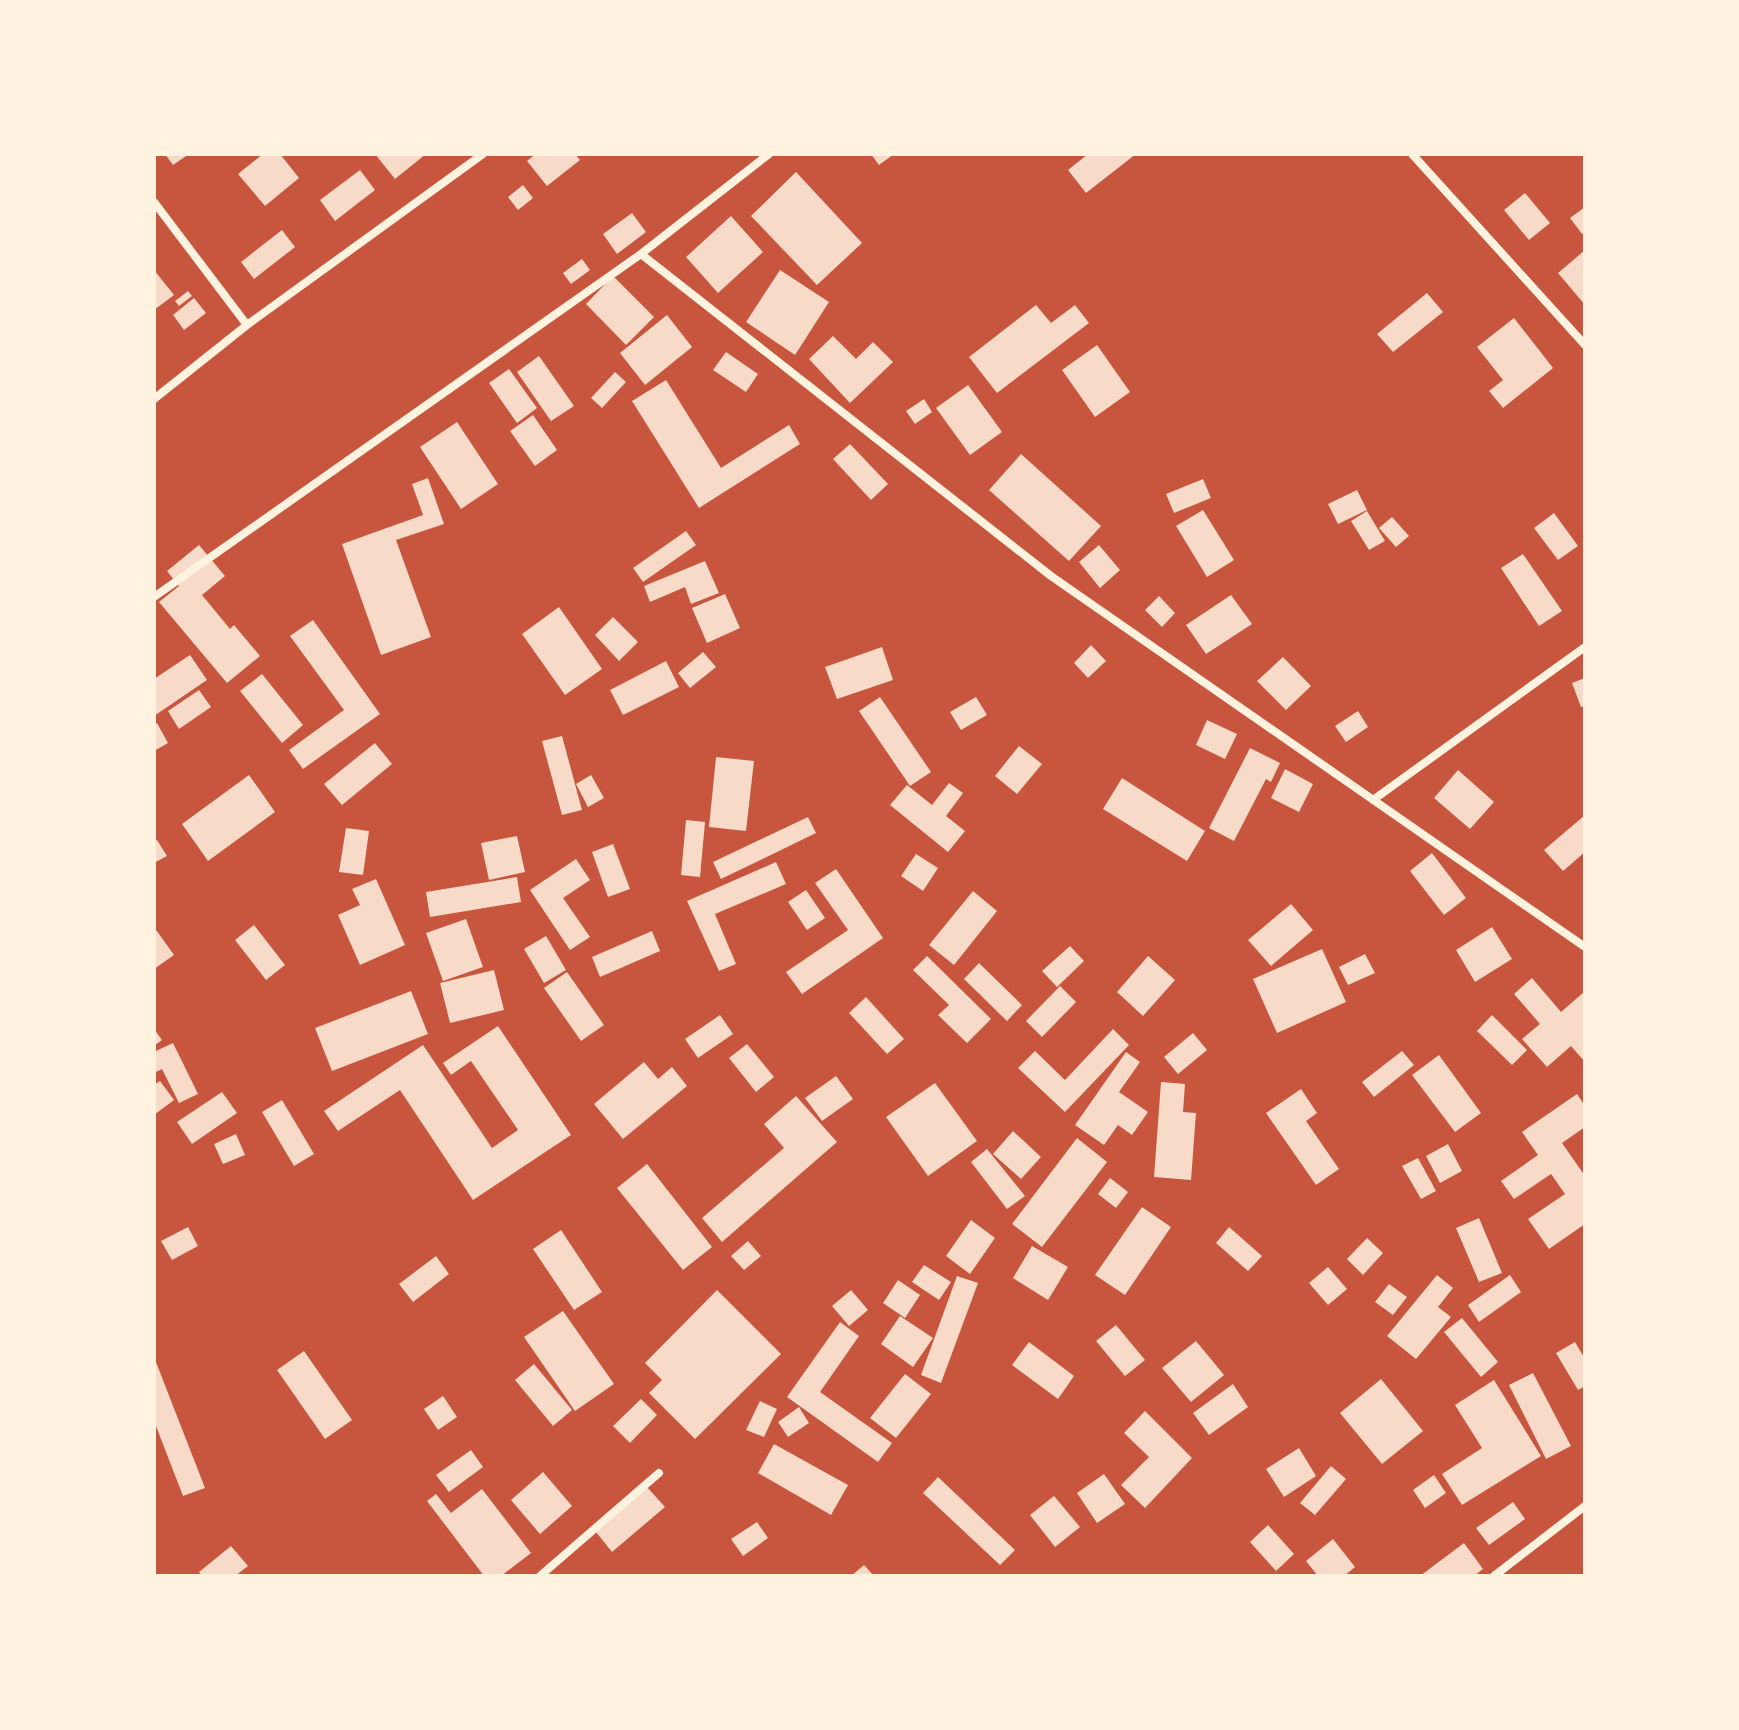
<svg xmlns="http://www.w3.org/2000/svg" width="1739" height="1730" viewBox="0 0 1739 1730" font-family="Quicksand,sans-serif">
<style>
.building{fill:#f7dbc8}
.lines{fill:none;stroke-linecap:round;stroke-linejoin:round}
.minor{stroke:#fff3e0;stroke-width:8}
</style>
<rect width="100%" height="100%" fill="#c8553d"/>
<path class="building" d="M165,154h24l-16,11z
M263,154h17l19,24 -34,28 -27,-32z
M375,154h51l-31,25z
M536,154h39l5,6 -33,26 -20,-25z
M871,154h23l-15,11z
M1088,154h48l-50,39 -18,-23z
M360,170l15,20 -40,31 -15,-21z
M796,172l66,71 -45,42 -66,-69z
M523,185l10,13 -15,12 -10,-13z
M1525,193l25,30 -21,17 -25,-30z
M1585,207v25l-3,2 -12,-16z
M632,213l14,19 -29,22 -14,-20z
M731,216l32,36 -45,41 -32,-36z
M282,230l13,17 -41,32 -13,-17z
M1585,250v55l-27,-32z
M582,259l8,11 -19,14 -8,-11z
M154,270l20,25 -20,15z
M780,270l49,32 -34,53 -49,-33z
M613,276l41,41 -28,28 -40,-41z
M188,291l4,5 -13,10 -4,-5z
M1427,293l16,19 -50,40 -16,-18z
M194,298l12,15 -22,17 -11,-15z
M1036,305l15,18 24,-18 14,18 -92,70 -28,-36z
M667,315l25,32 -47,38 -25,-32z
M1514,318l39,50 -50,40 -14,-17 14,-11 -26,-33z
M833,336l23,23 17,-17 20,20 -43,41 -41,-44z
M1097,345l33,47 -35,25 -33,-47z
M726,352l32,22 -12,18 -33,-22z
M539,356l35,50 -23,15 -34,-49z
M509,369l28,39 -20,15 -28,-40z
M615,372l11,10 -24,26 -11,-10z
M666,380l55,88 68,-43 11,19 -101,64 -67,-107z
M968,385l34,47 -32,23 -34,-47z
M924,399l8,13 -17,12 -9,-13z
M533,415l24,35 -22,16 -25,-35z
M457,422l41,62 -37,25 -41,-62z
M850,444l38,40 -17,16 -38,-41z
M1021,454l80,72 -32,35 -80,-71z
M428,478l16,46 -48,16 35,97 -50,18 -39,-111 81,-29 -11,-31z
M1203,479l8,19 -37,15 -8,-19z
M1357,490l10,20 -29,14 -10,-20z
M1203,510l31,50 -27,17 -31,-51z
M1367,511l18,30 -16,9 -18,-29z
M1554,513l24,33 -20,14 -24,-32z
M1392,517l17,19 -13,11 -17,-19z
M686,531l10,14 -53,37 -10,-14z
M199,545l26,31 -23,19 28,34 4,-4 26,31 -33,27 -68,-81 20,-16 -12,-15z
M1099,545l21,25 -20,18 -21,-26z
M1523,554l39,57 -23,15 -38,-58z
M705,561l14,32 -28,11 -6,-17 -35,15 -6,-16z
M725,594l15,34 -33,15 -15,-35z
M1231,595l21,29 -46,30 -20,-29z
M1159,596l16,17 -13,14 -17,-17z
M559,607l43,62 -37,26 -43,-61z
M613,617l25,25 -19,19 -24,-26z
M313,620l67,94 -77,55 -14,-19 55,-40 -54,-74z
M1091,645l15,16 -18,17 -14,-15z
M882,647l11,33 -56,19 -12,-32z
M703,652l13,15 -26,21 -12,-15z
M190,655l17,25 -53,36v-37z
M1283,657l28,29 -25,24 -29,-29z
M666,661l13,26 -56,28 -13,-25z
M262,674l41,51 -21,18 -42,-52z
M1585,678v28l-4,1 -9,-24z
M199,690l12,17 -32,22 -11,-18z
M880,697l51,75 -21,14 -51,-75z
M976,697l11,18 -26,15 -11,-18z
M1358,711l10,16 -22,15 -11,-16z
M1207,720l30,14 -12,25 -29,-14z
M157,723l11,20 -14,8v-26z
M562,736l20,74 -20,5 -20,-74z
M375,743l17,21 -50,41 -18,-21z
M1019,746l23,18 -25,30 -22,-18z
M1250,748l30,15 -9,19 -5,-3 -32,62 -25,-13z
M716,757l38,4 -8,70 -37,-4z
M1285,769l28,15 -14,28 -28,-14z
M1458,770l36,32 -24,27 -36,-31z
M249,775l26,37 -67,49 -26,-37z
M591,775l13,23 -16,9 -12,-23z
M1122,778l83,53 -18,30 -84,-52z
M949,783l14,10 -17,23 19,15 -17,21 -58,-47 17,-20 25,20z
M1585,815v37l-22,19 -19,-21z
M808,817l8,16 -95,46 -8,-17z
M686,820l19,2 -5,55 -19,-2z
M346,828l23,3 -6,44 -24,-3z
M517,836l8,36 -36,8 -8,-37z
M157,840l10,16 -13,7v-21z
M613,844l17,45 -22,8 -16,-45z
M1432,853l34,45 -22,17 -34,-44z
M916,854l22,14 -15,23 -22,-15z
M576,859l14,21 -27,18 27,39 -20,13 -40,-60z
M776,862l10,22 -71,30 21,50 -17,7 -32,-70z
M836,869l47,69 -81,56 -16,-22 62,-42 -33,-47z
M517,877l4,25 -91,15 -4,-25z
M376,879l29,66 -45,20 -22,-50 22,-10 -8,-16z
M806,890l19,28 -18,12 -19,-28z
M973,891l24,20 -43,54 -25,-20z
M1291,904l22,26 -42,36 -23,-26z
M466,919l17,48 -40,14 -17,-48z
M254,925l31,40 -19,15 -31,-40z
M154,927l20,28 -20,14z
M1492,927l20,32 -37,23 -19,-32z
M652,931l8,20 -60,26 -8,-20z
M546,936l20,34 -22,13 -20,-34z
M1070,946l14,15 -27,26 -15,-16z
M1322,949l24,53 -69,31 -24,-54z
M1365,954l10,19 -27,12 -9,-18z
M927,956l64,63 -24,24 -29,-28 11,-10 -36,-35z
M1148,956l27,24 -32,36 -26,-24z
M979,963l43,42 -15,16 -43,-42z
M494,970l10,40 -54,13 -10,-40z
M567,972l37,53 -23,16 -37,-53z
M1532,978l29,34 24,-21v71l-14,-16 -24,21 -25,-28 18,-15 -26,-30z
M1060,986l16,16 -34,35 -16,-16z
M411,991l17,43 -96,37 -17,-43z
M866,997l38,42 -17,15 -38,-41z
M720,1015l13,19 -35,24 -13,-19z
M1492,1015l35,35 -15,15 -35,-34z
M498,1026l73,109 -98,65 -73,-110 -62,41 -14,-20 99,-66 69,103 26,-18 -47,-69 -20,14 -8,-12z
M154,1029l8,11 -8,6z
M1113,1029l16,16 -64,67 -47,-44 17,-17 30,29z
M1193,1033l14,17 -29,24 -14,-17z
M173,1043l25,51 -19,9 -17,-34 -8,4v-21z
M747,1044l27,33 -18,15 -27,-34z
M1402,1051l12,14 -40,32 -12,-15z
M1126,1052l14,10 -21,30 29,20 -16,23 -14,-10 -14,20 -29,-20z
M1439,1055l42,58 -26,19 -43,-57z
M644,1062l14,17 14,-12 15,19 -64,53 -29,-35z
M836,1076l17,23 -31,22 -17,-23z
M160,1081l14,19 -20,15v-30z
M1161,1082l24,2 -2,28 13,1 -5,67 -37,-3z
M935,1083l42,58 -49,35 -42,-59z
M1301,1089l16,24 -11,8 33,48 -23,16 -50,-72z
M222,1092l15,21 -45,31 -15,-22z
M1577,1094l8,12v21l-23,16 23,33v48l-36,25 -21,-30 37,-25 -14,-20 -37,25 -13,-18 37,-26 -16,-23z
M796,1096l41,46 -115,100 -20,-24 82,-70 -20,-24z
M282,1100l32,54 -20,12 -32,-54z
M1013,1131l28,26 -20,22 -28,-25z
M236,1134l9,21 -22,9 -9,-20z
M1077,1138l30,24 -65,85 -30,-23z
M1448,1144l14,27 -22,12 -14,-27z
M987,1149l38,47 -18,13 -36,-47z
M1418,1158l18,33 -15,8 -19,-33z
M647,1164l65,83 -29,23 -66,-82z
M1110,1178l18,14 -12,16 -18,-14z
M1142,1207l29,20 -46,68 -30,-20z
M1479,1218l23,55 -23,9 -23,-54z
M971,1220l24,18 -25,36 -24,-18z
M188,1227l10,19 -26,14 -11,-19z
M1229,1227l33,29 -14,15 -32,-28z
M561,1230l41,62 -28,18 -41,-61z
M1367,1238l16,15 -20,22 -16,-16z
M748,1241l13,15 -17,14 -13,-14z
M1032,1246l36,21 -20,33 -35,-22z
M436,1256l13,18 -36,28 -14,-18z
M924,1265l27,17 -12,18 -27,-18z
M1328,1267l19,22 -19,16 -19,-22z
M1437,1275l16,13 -15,19 13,10 -35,42 -29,-23z
M1510,1275l11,17 -42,30 -11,-17z
M957,1276l21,7 -37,100 -20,-8z
M898,1280l22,15 -15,23 -22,-15z
M1389,1284l18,13 -14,18 -18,-13z
M717,1290l64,64 -86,85 -46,-46 13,-13 -17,-17z
M851,1290l17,20 -19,16 -17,-20z
M563,1311l51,73 -39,27 -51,-74z
M900,1316l33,22 -20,29 -32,-23z
M1462,1318l36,44 -17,15 -37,-45z
M840,1322l19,14 -39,56 72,51 -14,19 -91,-65z
M1116,1325l29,35 -20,16 -29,-35z
M1196,1341l28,34 -33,27 -29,-34z
M1029,1342l45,34 -16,23 -46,-34z
M1575,1342l10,17v27l-7,4 -22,-37z
M304,1351l48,69 -27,19 -48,-69z
M154,1357l51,131 -22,8 -29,-75z
M534,1364l38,46 -19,16 -38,-46z
M1533,1373l38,73 -25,13 -37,-74z
M905,1374l26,20 -35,44 -26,-20z
M1381,1379l42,52 -41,33 -42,-51z
M1494,1380l47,76 -79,49 -20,-31 40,-26 -27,-43z
M1233,1384l15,23 -39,28 -16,-22z
M443,1396l14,21 -19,13 -14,-21z
M641,1399l16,16 -27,28 -17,-17z
M760,1401l17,8 -13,28 -18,-7z
M799,1407l10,16 -21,14 -10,-15z
M1145,1411l47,47 -47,50 -24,-23 28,-28 -25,-24z
M774,1444l74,41 -17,30 -73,-42z
M1299,1448l17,28 -32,21 -18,-28z
M471,1450l12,17 -34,25 -13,-17z
M1331,1466l15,13 -31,36 -15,-12z
M543,1472l29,34 -32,28 -29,-34z
M1104,1474l21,30 -28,19 -20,-30z
M1434,1475l12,18 -21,15 -12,-18z
M938,1477l77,73 -15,15 -77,-72z
M647,1487l18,20 -53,45 -16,-20z
M482,1489l49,64 -30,23h-17l-57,-75 9,-7 15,19z
M1054,1496l26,31 -25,20 -25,-32z
M1513,1502l12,17 -36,26 -13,-17z
M757,1522l11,16 -25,18 -12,-17z
M1268,1525l26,29 -18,17 -26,-29z
M1333,1539l22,28 -11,9h-26l-12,-15z
M1464,1543l19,26 -9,7h-54z
M231,1546l17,20 -13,10h-33l-3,-4z
M864,1565l10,11h-23z"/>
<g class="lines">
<path class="minor" d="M1412,154l173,191
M154,202l93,123
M641,254l410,322 534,371
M154,399l93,-74 236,-171
M154,597l487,-343 128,-100
M1373,800l212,-153
M540,1576l119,-103
M1494,1576l91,-70"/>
</g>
<rect width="1739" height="1730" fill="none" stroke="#fff3e0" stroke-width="312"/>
</svg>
